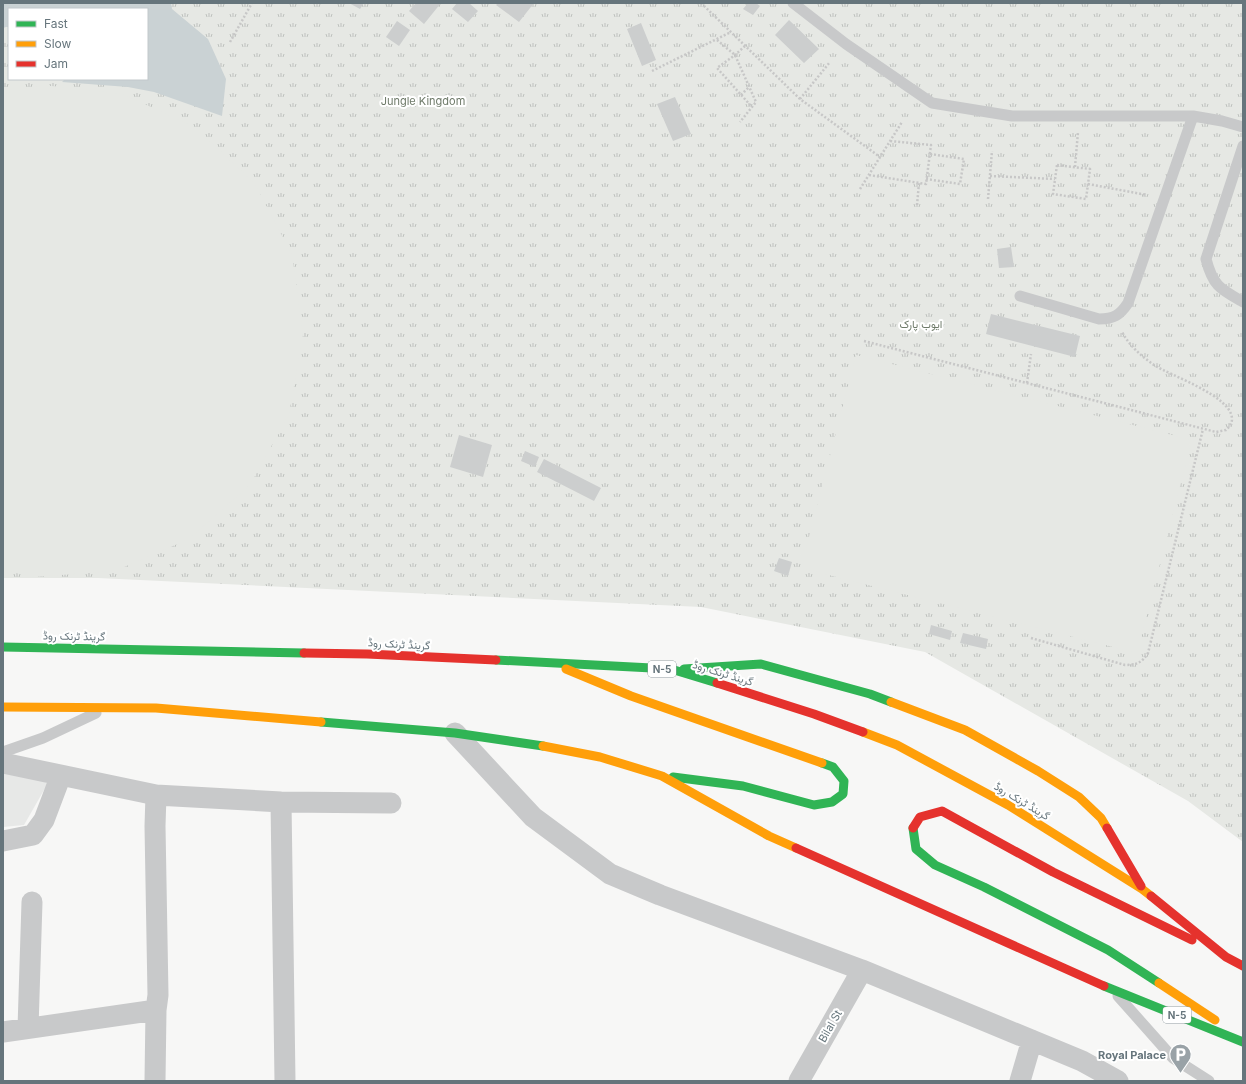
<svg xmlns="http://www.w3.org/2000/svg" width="1246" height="1084" viewBox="0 0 1246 1084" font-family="Inter,Vazirmatn,sans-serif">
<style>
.built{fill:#e7e8e7}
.grass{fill:url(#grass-tufts);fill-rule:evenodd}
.pitch{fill:#e6e8e4}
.water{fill:#cad2d4}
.building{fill:#cccece}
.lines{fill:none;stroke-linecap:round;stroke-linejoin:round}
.path{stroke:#c7c7c7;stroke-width:2.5;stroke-dasharray:2 2;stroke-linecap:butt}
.lane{stroke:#c8c9ca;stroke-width:11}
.street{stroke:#c8c9ca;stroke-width:21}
.fast{stroke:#30b455;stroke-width:9}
.slow{stroke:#ff9f0a;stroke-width:9}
.jam{stroke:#e5322d;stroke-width:9}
.labels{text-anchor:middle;stroke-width:4;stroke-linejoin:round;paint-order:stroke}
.shield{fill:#fff;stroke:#949ea3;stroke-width:1}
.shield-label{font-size:10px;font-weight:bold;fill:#66757c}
.park-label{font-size:11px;fill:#6e7a69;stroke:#fff}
.street-label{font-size:11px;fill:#66757c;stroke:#fff}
.poi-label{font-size:11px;font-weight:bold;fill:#66757c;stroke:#fff;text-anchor:end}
</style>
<defs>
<pattern id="grass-tufts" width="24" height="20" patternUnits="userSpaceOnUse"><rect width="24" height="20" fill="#e6e8e4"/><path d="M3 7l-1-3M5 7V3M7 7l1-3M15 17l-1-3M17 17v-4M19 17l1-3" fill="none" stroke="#bec1be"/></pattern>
</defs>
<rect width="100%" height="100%" fill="#f7f7f6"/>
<path class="built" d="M3,768l45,15 -24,42 -21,2z"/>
<path class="grass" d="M3,3h1240v839l-55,-41 -263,-149 -224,-45 -603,-29h-95zM9,9h138v70h-138z"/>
<path class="pitch" d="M43,85l80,9 73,34 59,56 37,71 11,80 -14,79 -39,71 -61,54 -74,32 -82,6 -30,-7v-476z
M856,355l336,85 -55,213 -336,-85z"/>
<path class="water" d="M3,3h168l1,6 36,30 18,40 -4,37 -68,-24 -26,-5 -66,-5 3,-3h82v-70h-138v17l-6,2z"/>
<path class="building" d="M349,3h15l-4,6z
M416,3h25l-17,21 -15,-13z
M457,3h12l9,8 -10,11 -16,-13z
M498,3h36l-15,19 -23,-17z
M748,3h8l4,3 -7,9 -10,-6z
M789,20l30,29 -15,14 -29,-28z
M397,21l13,9 -11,16 -13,-9z
M641,23l15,37 -14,6 -15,-37z
M675,97l16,37 -18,7 -16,-37z
M1011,247l3,20 -15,1 -2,-19z
M991,314l89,22 -5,21 -89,-23z
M459,435l33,10 -9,32 -33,-10z
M525,451l14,6 -4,10 -14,-6z
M544,459l57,29 -7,13 -57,-29z
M779,558l13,4 -4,14 -14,-5z
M931,625l21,6 -2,9 -21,-6z
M963,633l25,6 -2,10 -26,-6z"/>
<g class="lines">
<path class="path" d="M701,3l99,96 80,58
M717,40l18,15 21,47 -16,20
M230,42l22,-39
M745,46l-10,9 -18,13 35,39
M652,71l79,-39
M741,95l8,-8
M800,99l30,-37
M1057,165l33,4 -4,30 -33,-5z
M1075,167l3,-35
M869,175l57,9 5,-39 -41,-4
M990,176l65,3
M926,179l34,5 4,-25 -34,-5
M1088,184l59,11
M860,189l42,-67
M988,199l4,-48
M917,205l2,-22
M864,341l352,91 10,-2c3,-3 6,-6 6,-11 0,-23 -61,-43 -78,-54 -13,-9 -25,-20 -32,-33
M1027,383l4,-29
M1031,638l94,27c11,0 17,-2 23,-12l55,-224"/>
<path class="lane" d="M793,3l53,41 86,59 80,13h181l29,5 21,6
M1243,146l-37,113c7,27 14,30 37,43
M1020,296l79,23c15,0 21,-4 29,-16l65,-187
M3,752l40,-14 53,-25
M1118,996l55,62 36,23"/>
<path class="street" d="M455,733l78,84 77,57 50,21 202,75 220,91 36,20
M3,763l153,32 -1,31 3,169 -2,15 -1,71
M156,795l125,7 110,1
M281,802l4,279
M3,841l30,-6 11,-15 17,-45
M28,1028l4,-126
M3,1032l153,-22
M799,1081l63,-111
M1020,1081l12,-41"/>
<path class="fast" d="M3,647l301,6
M496,660l175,9 46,14
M684,669l77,-5 109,30 21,8
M321,722l134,11 88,13
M673,777l70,9 71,19 18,-3 11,-8 1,-13 -11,-14 -11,-4
M913,828l3,21 19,16 49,22 124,63 51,33
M1104,986l139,56"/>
<path class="slow" d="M566,669l65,27 191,67
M891,702l74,28 73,41 41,26 22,21 6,10
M3,707l153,1 165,14
M863,732l34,13 111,60 134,84 9,7
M543,746l57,11 62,19 107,60 27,12
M1159,983l56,37"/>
<path class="jam" d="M304,653l63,1 129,6
M717,683l97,31 49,18
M913,828l7,-11 22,-6 111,61 139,68
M1107,828l34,58
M796,848l308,138
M1151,896l75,61 17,9"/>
</g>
<defs>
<symbol id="parking-pin" viewBox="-11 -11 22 30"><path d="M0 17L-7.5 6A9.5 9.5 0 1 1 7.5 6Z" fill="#99a2a7" stroke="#fff"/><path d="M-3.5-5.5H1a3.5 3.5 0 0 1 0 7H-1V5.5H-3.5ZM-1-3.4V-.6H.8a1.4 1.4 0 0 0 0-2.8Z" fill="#fff"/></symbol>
</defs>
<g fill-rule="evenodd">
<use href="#parking-pin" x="1168" y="1042" width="25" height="34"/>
</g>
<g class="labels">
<g class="shield">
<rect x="648" y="661" width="28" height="16" rx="3"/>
<rect x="1163" y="1007" width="28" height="16" rx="3"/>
</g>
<g class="shield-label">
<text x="662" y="673">N-5</text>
<text x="1177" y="1019">N-5</text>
</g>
<g class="park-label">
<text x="423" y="105">Jungle Kingdom</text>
<text x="921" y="328">ایوب پارک</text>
</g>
<g class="street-label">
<text transform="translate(74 636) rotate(1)" y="4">گرینڈ ٹرنک روڈ</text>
<text transform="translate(399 644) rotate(3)" y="4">گرینڈ ٹرنک روڈ</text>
<text transform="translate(723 673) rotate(17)" y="4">گرینڈ ٹرنک روڈ</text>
<text transform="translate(1022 801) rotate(31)" y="4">گرینڈ ٹرنک روڈ</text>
<text transform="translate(830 1026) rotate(-60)" y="4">Bilal St</text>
</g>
<g class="poi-label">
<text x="1166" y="1059">Royal Palace</text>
</g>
</g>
<rect width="1246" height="1084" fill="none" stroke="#66757c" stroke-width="8"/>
<rect x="8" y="8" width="140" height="72" fill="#ffffff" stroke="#c2c8cb"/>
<rect x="16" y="21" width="20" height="6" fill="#30b455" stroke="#c2c8cb"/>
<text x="44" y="28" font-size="12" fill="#66757c">Fast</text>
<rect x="16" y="41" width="20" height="6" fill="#ff9f0a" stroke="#c2c8cb"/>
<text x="44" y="48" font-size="12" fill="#66757c">Slow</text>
<rect x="16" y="61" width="20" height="6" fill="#e5322d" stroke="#c2c8cb"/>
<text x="44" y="68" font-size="12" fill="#66757c">Jam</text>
</svg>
